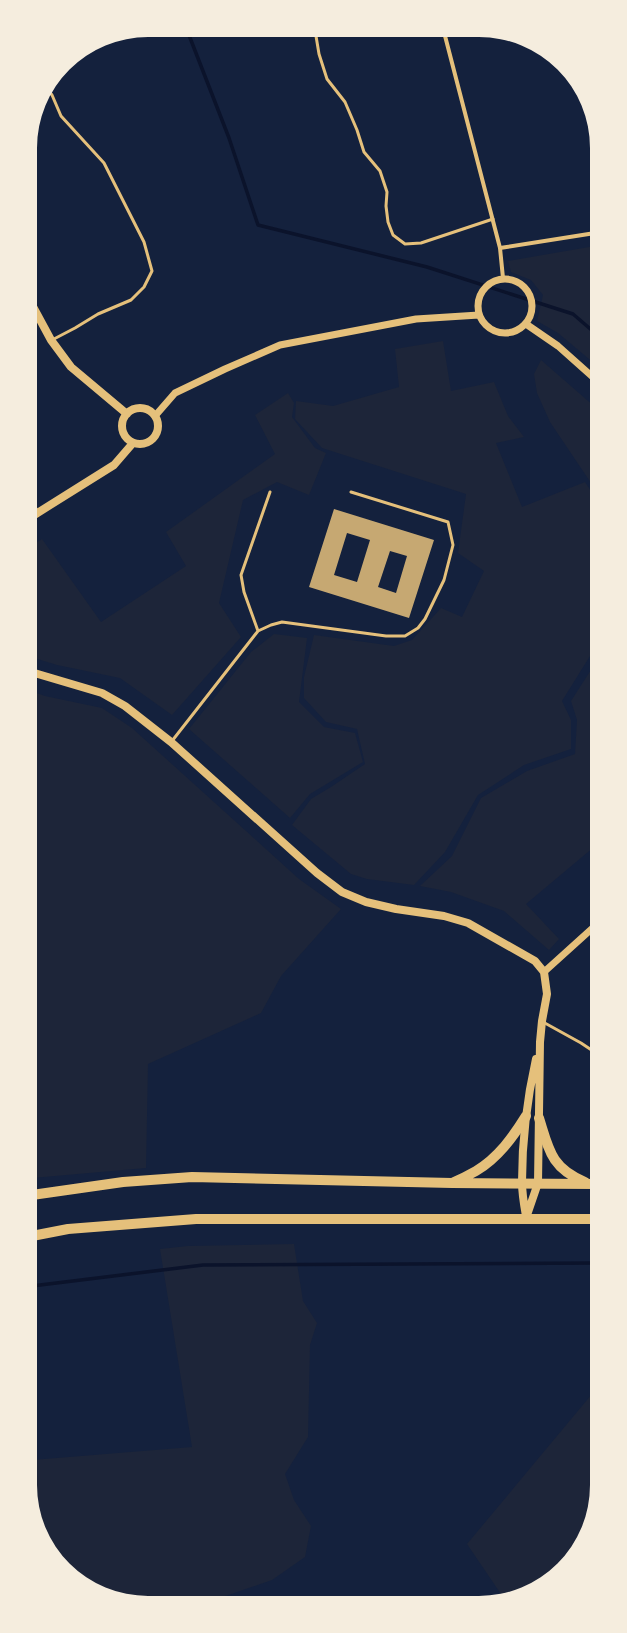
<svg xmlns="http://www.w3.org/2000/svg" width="627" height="1633" viewBox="0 0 627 1633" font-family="'DejaVu Sans',sans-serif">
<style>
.green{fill:#1d2539}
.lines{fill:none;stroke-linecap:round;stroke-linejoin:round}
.stream{stroke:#0b132b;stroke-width:3.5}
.building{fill:#c6a872;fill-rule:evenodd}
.service{stroke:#e5c07b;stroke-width:3}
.minor{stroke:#e5c07b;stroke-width:4}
.tertiary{stroke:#e5c07b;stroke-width:7}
.secondary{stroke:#e5c07b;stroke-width:8}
.trunk{stroke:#e5c07b;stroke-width:10}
</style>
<rect width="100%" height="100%" fill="#14213d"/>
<path class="green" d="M595,246v118l-37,-31 -21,-12 6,-26 -12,-15 -20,-8 -3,-11z
M443,341l8,50 43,-9 14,34 16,21 -28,6 26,64 63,-25 10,15v151l-33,53 9,19v29l-47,16 -46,30 -33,57 -31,33 -47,-6 -16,-5 -59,-49 19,-26 20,-12 34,-23 -8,-35 -31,-7 -22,-24v-21l10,-42 80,11 18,-6 29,-32 21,9 22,-46 -26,-18 8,-59 -144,-46 -27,-29 1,-18 37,5 66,-19 -4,-38z
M541,360l54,47v82l-45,-67 -13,-29 -3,-19z
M288,393l6,10 -2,14 23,31 11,5 -17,42 -32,-13 -34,18 -24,103 22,34 -69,78 -52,-37 -63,-13 -26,-8v-111l11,-7 59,83 85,-56 -20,-34 109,-78 -20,-39z
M274,634l33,4 -8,64 25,25 31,6 8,29 -53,32 -20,24 -101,-89 62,-77z
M596,662v93l-2,9 2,1v45l-5,11 3,26 -68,57 33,35 -10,11 -45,-39 -53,-19 -31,-6 32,-30 29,-58 46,-27 48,-17 2,-34 -6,-19z
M31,691l14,5 57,12 30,20 167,151 42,30 -60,67 -20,37 -113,51 -2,104 -114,10z
M294,1244l9,57 14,22 -7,22 -2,92 -23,37 9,26 17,26 -6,31 -33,23 -61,21h-86l-30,-10 -30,-22 -19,-25 -14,-35v-49l160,-13 -32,-198 28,-3z
M597,1388v105l-9,37 -20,33 -30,24 -33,13 -38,-56z"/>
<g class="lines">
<path class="stream" d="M187,30l42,108 29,87 169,42 146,47 22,19
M32,1286l171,-21 393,-2"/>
</g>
<path class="building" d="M334,509l100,31 -25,78 -100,-31zM347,533l23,7 -13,42 -23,-7zM390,551l17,5 -11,37 -18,-6z"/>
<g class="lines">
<path class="service" d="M320,31l-4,5 3,18 8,25 18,23 12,28 7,22 16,19 7,21 -1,14 2,16 5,13 12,9 16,-1 72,-24
M47,89l5,6 9,21 43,47 40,79 8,29 -8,16 -13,13 -33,14 -23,14 -23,12
M31,500l7,12
M258,631l-14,-39 -3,-17 29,-83
M172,741l86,-110 13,-6 11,-3 104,14h19l13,-8 7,-9 19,-39 9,-35 -5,-23 -97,-30
M543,1022l38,21 15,10"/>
<path class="minor" d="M444,32l56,216 3,30
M500,248l95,-15"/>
<path class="tertiary" d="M478 306a27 27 0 1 1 54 0a27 27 0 1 1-54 0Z
M526,324l32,22 37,33
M155,416l20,-23 50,-24 55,-24 136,-26 63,-4
M544,972l52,-47"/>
<path class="secondary" d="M31,303l20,37 20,27 56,47
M122 426a18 18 0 1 1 36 0a18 18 0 1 1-36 0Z
M31,517l83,-52 19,-22
M31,672l71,21 23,13 46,36 146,131 25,19 24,10 30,7 48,7 24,7 67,38 9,11 3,22 -5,27 -2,21 -2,141 -12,35
M526,1216c-2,-11 -4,-23 -4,-34 0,-41 5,-83 14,-123"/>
<path class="trunk" d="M539,1118c10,32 12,50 46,64
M454,1182c7,-3 15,-7 22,-11 22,-13 37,-34 50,-55
M32,1195l91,-13 69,-5 260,6 144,1
M32,1236l36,-7 128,-10h400"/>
</g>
<path d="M0 0H627V1633H0ZM148 37H479A111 111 0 0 1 590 148V1485A111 111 0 0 1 479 1596H148A111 111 0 0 1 37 1485V148A111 111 0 0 1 148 37Z" fill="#f5edde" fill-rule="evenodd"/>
</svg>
